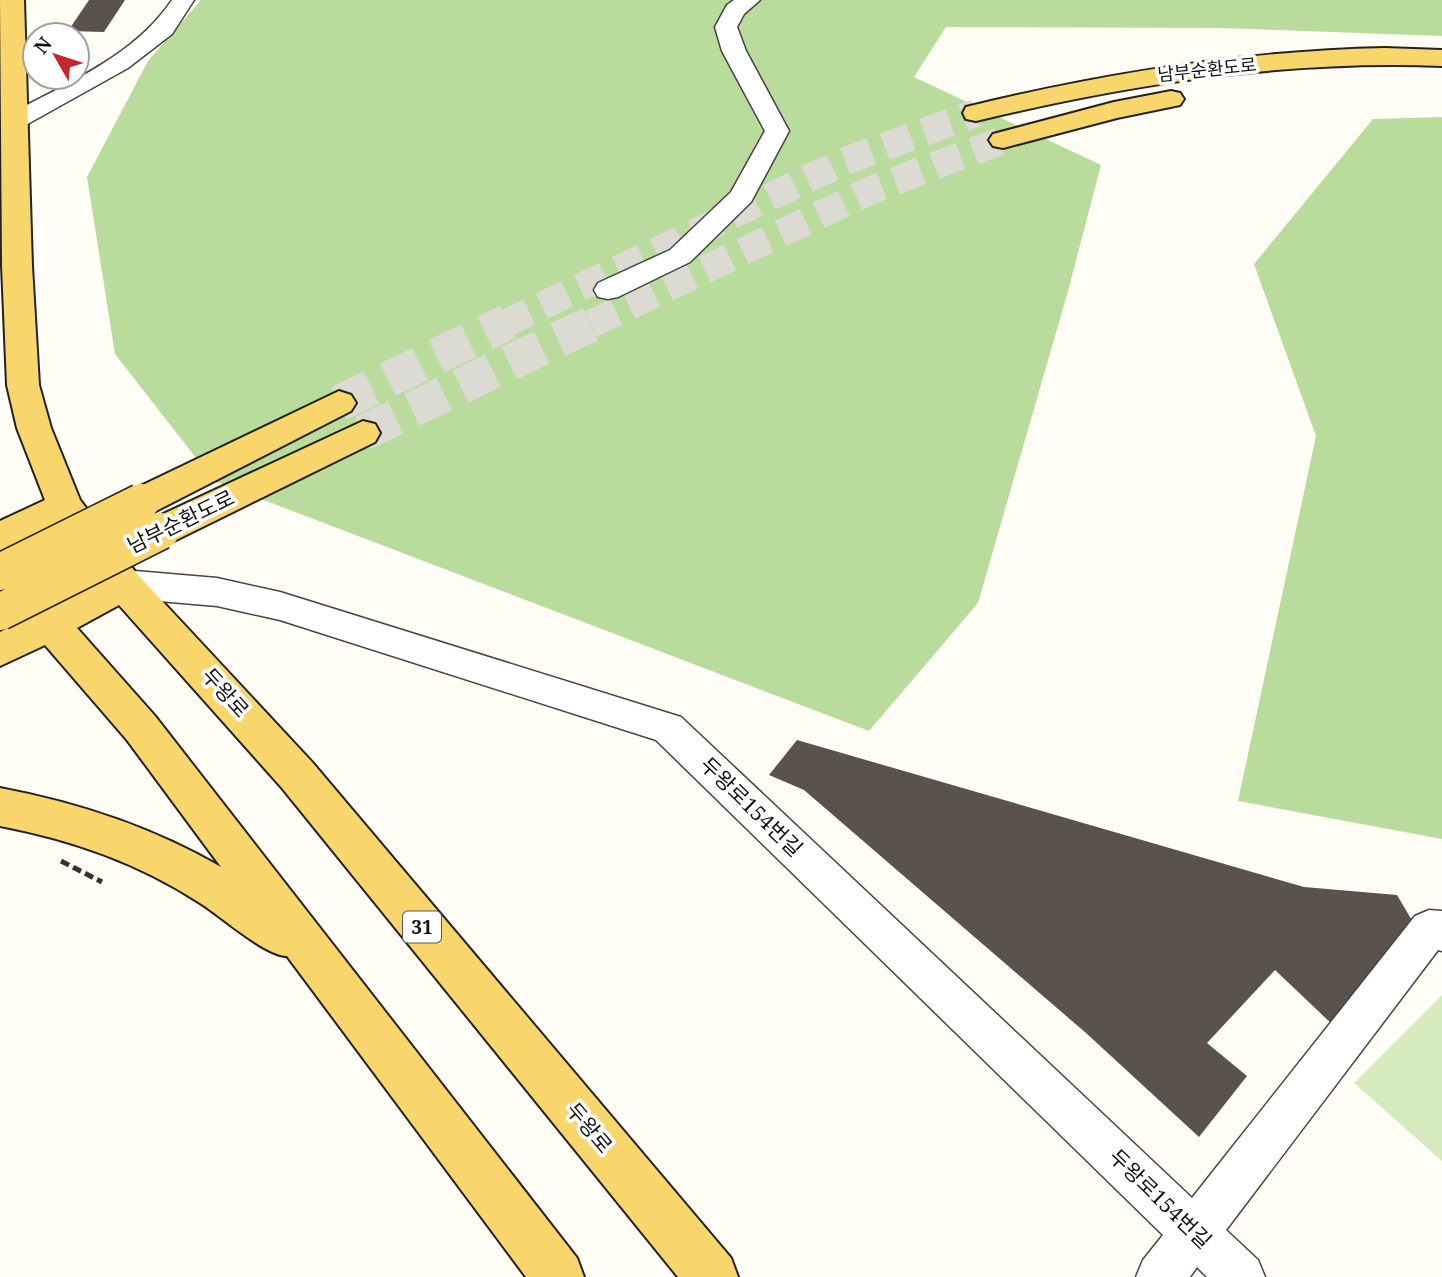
<svg xmlns="http://www.w3.org/2000/svg" width="1442" height="1277" viewBox="0 0 1442 1277" font-family="'Noto Serif','Noto Sans KR',serif">
<style>
.green{fill:#d5ebbd}
.forest{fill:#b9dc9c}
.building{fill:#5a524d}
.lines{fill:none;stroke-linecap:round;stroke-linejoin:round}
.major-tunnel-far1{stroke:#dbdad3;stroke-width:28;stroke-dasharray:28 14;stroke-linecap:butt}
.major-tunnel{stroke:#dbdad3;stroke-width:36;stroke-dasharray:36 18;stroke-linecap:butt}
.minor-casing{stroke:#444;stroke-width:3}
.major-casing{stroke:#222;stroke-width:4}
.path{stroke:#333;stroke-width:5;stroke-dasharray:9 4.5;stroke-linecap:butt}
.minor{fill:#fff;fill-rule:evenodd}
.major{fill:#f9d66b;fill-rule:evenodd}
.major-bridge-casing{stroke:#222;stroke-width:39;stroke-linecap:butt}
.major-bridge{stroke:#f9d66b;stroke-width:36}
.labels{text-anchor:middle;stroke-width:7;stroke-linejoin:round;paint-order:stroke}
.far-street-label{font-size:18px;fill:#111;stroke:#fff}
.shield{fill:#fff;stroke:#585858;stroke-width:2}
.shield-label{font-size:19px;font-weight:bold;fill:#111}
.street-label{font-size:21px;fill:#111;stroke:#fff}
</style>
<rect width="100%" height="100%" fill="#fffdf5"/>
<path class="green" d="M1442,995v166l-88,-78z"/>
<path class="forest" d="M201,0h1241v36l-222,-8 -274,-1 -32,50 187,88 -33,126 -90,312 -109,128 -655,-250 -99,-127 -28,-177 61,-116z
M1442,117v722l-204,-38 78,-365 -62,-172 119,-145z"/>
<path class="building" d="M89,0h36l-21,32 -36,-1z
M797,740l507,147 93,8 20,34 -83,97 -59,-56 -68,73 40,33 -48,61 -113,-104 -282,-243 -35,-15z"/>
<g class="lines">
<path class="major-tunnel-far1" d="M504,324l339,-162 133,-49
M591,324l285,-136 127,-48"/>
<path class="major-tunnel" d="M339,403l169,-81
M363,433l232,-111"/>
<defs>
<path id="minor" d="M172,0h22l-22,34 -44,34 -104,58h-18l-3,-5 3,-5c59,-32 128,-59 166,-116z
M734,0h26l-16,14 -7,13 9,24 43,80 -38,71 -61,60 -72,35 -10,2 -10,-2 -4,-7 4,-7 72,-33 61,-58 34,-61 -43,-80 -7,-24 12,-22z
M100,568l117,10 63,14 401,125 511,481 223,-282 14,-6 13,1v40l-4,-1 -212,280 32,30 7,17h-58l-10,-10 -7,10h-54l7,-17 20,-25 -507,-495 -376,-120 -63,-14 -117,-10 -12,-4 -5,-10 5,-10z"/>
<path id="major" d="M0,0h24l8,266 7,119 12,43 29,72 57,74 175,188 419,496 7,19h-60l-396,-489 -163,-183 -42,23 78,88 422,542 7,19h-58l-239,-321c-22,0 -66,-40 -87,-53 -62,-40 -127,-63 -200,-77v-38c79,15 152,39 221,79l-94,-127 -82,-95 -45,21v-34l25,-13 -25,-33v-26c26,-9 42,24 56,43l44,-23 -41,-55 -59,26v-30l45,-21 -28,-72 -10,-43 -5,-119z
M1385,48l57,2v16c-159,-6 -312,18 -466,55l-10,-2 -3,-6 3,-6c139,-34 277,-56 419,-59z
M1171,91l9,2 4,6 -4,6 -63,13 -114,30 -10,-2 -4,-6 4,-6 121,-32z
M339,391l12,4 5,8 -5,8 -197,101 -13,4 -13,-4 -5,-10 5,-10z
M363,421l12,3 5,9 -5,9 -201,99 -13,4 -13,-4 -5,-10 5,-10z"/>
</defs>
<use href="#minor" class="minor-casing"/>
<use href="#major" class="major-casing"/>
<path class="path" d="M61,861l41,21"/>
<use href="#minor" class="minor"/>
<use href="#major" class="major"/>
<defs>
<path id="major-bridge" d="M0,572l141,-70
M0,612l161,-81"/>
</defs>
<use href="#major-bridge" class="major-bridge-casing"/>
<use href="#major-bridge" class="major-bridge"/>
</g>
<g class="labels">
<g class="far-street-label">
<text transform="translate(1207 70) rotate(-6)" y="6">남부순환도로</text>
</g>
<rect class="shield" x="403" y="911.5" width="38" height="31" rx="5"/>
<g class="shield-label">
<text x="422" y="934">31</text>
</g>
<g class="street-label">
<text transform="translate(181 522) rotate(-26)" y="7">남부순환도로</text>
<text transform="translate(225 693) rotate(48)" y="7">두왕로</text>
<text transform="translate(751 807) rotate(44)" y="7">두왕로154번길</text>
<text transform="translate(589 1128) rotate(50)" y="7">두왕로</text>
<text transform="translate(1160 1199) rotate(44)" y="7">두왕로154번길</text>
</g>
</g>
<g transform="translate(56 56) rotate(309)"><circle r="33" fill="#ffffff" stroke="#a0a0a0" stroke-width="2"/>
<path d="M0-5L12 26L0 18L-12 26Z" fill="#c4262e"/>
<text y="-10" font-size="19" font-weight="bold" text-anchor="middle" fill="#111111">N</text>
</g>
</svg>
